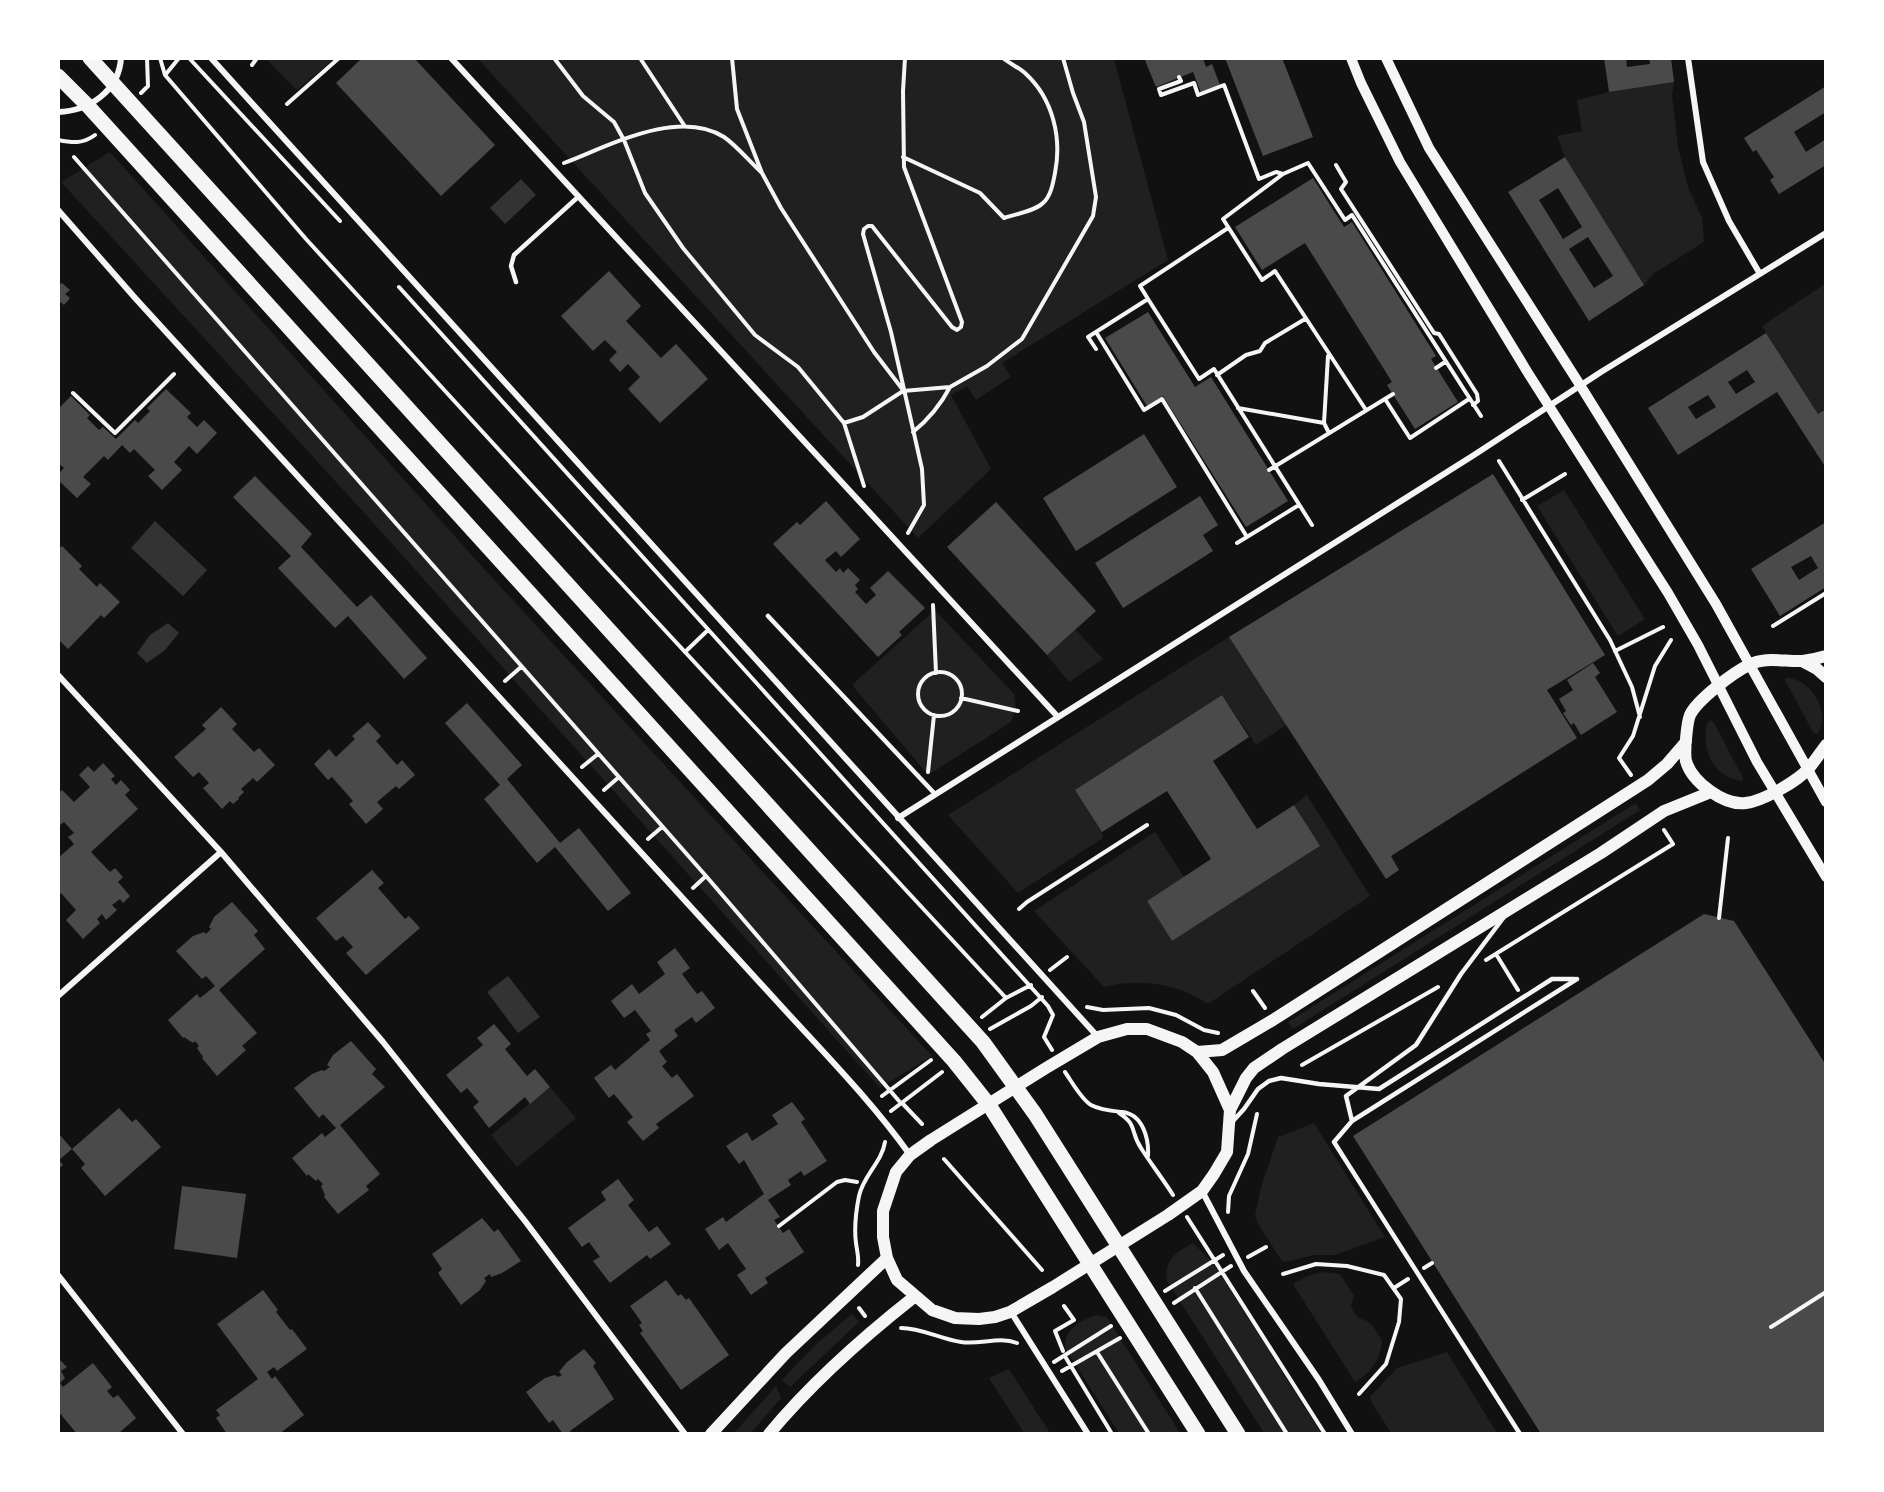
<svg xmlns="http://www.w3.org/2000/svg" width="1884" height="1492" viewBox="0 0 1884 1492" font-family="'Noto Sans',sans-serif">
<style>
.green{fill:#202020}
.water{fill:#333}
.building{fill:#4a4a4a;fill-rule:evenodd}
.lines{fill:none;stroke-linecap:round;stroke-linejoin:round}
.path{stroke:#f5f5f5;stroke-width:4}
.service{stroke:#f5f5f5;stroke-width:4.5}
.minor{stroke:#f5f5f5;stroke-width:6}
.tertiary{stroke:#f5f5f5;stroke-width:10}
.secondary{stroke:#f5f5f5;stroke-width:12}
.trunk{stroke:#f5f5f5;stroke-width:15}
</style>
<rect width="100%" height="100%" fill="#111"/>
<path class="green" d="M266,59h68l-37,31z
M478,59h636l54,201 -166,103 9,14 -35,23 -9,-14 -16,9 40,74 -73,69z
M1674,82l-2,13 6,52 10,40 14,31 2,24 -51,32 -9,11 -79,-128 -8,-21 25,-5 -5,-31 32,-8z
M110,152l367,409 455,495 -52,32 -521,-581 -298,-325z
M1825,284v125l-7,5 -56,-88z
M1564,490l81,129 -27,17 -81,-130z
M935,610l79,84 2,14 -5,14 -83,53 -76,-90z
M1075,629l28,30 -34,23 -22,-27z
M1229,637l57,88 -30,20 -34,-50 -147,95 27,42 1,6 -85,55 -70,-78z
M1786,678c25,0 45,34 32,55l-4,1 -29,-54z
M1711,720l3,3 29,55 -1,3c-30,-4 -40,-31 -35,-58z
M1307,795l63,101 -162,108c-29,-21 -70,-26 -104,-17l-70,-76 121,-79 29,45 -37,24 25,40 147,-94 -25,-42z
M1636,803l4,7 -347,219 -5,-7z
M550,1087l26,31 -59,49 -26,-32z
M1314,1123l71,114 -50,18h-21l-28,7 -4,-1 -24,-37 -3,-8 6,-29 17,-50z
M1193,1243l21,21 107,169h-57l-97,-152c-3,-22 9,-28 26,-38z
M1321,1272l19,2 14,22 -3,9c5,17 10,11 20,19 4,4 8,12 11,17 -2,19 -10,31 -27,41l-62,-98 15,-8z
M852,1314l7,8 -69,65 -8,-7 31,-33z
M1096,1315l11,2 73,116h-61l-54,-85c-1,-19 15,-27 31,-33z
M1447,1352l50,81h-106l-22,-35 28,-30z
M1009,1369l41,64h-26l-35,-55z
M776,1386l5,12 -30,35h-17z"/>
<path class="water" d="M521,179l15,16 -31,29 -15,-16z
M155,521l52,49 -24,26 -52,-48z
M168,623l11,10 -14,17 -18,13 -10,-10 13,-18z
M508,976l32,41 -22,16 -31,-41z"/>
<path class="building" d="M362,58h52l81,87 -54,51 -105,-113z
M1144,58h59l3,9 6,-3 8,21 -19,8 -8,-21 -37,15z
M1225,58h57l31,79 -50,19z
M1604,58h22l1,9 23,-3 -1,-6h22l3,24 -65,10z
M1826,86v26l-32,20 12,20 20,-13v26l-47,29 -9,-14 4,-3 -18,-27 -3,2 -9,-14z
M1565,157l79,128 -55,36 -81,-129zM1558,188l24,39 -19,12 -24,-39zM1588,237l25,39 -19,12 -25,-39z
M1313,178l31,49 8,-5 84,134 -5,3 27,43 -43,27 -28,-44 5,-3 -87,-139 -43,27 -27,-43z
M609,271l32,35 -15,15 35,37 15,-14 32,35 -48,44 -32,-34 12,-12 -12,-13 -8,8 -11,-12 8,-8 -12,-12 -12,11 -32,-35z
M62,283l8,7 -5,4 5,4 -6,7 -6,-5v-14z
M1148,312l47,75 16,-10 77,124 -42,26 -83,-131 -16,10 -42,-68z
M1766,333l52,81 8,-5v59l-49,-76 -99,63 -30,-47zM1747,370l8,12 -19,12 -8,-12zM1708,395l8,12 -20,12 -8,-12z
M166,389l25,24 -4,4 10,10 7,-7 13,13 -20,21 -8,-8 -15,16 8,8 -20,20 -14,-14 7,-6 -21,-21 -4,4 -8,-8 -14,15 -4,-4 -21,21 8,7 -14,14 -19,-18v-6l6,-6 -6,-5v-54l13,-13 19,19 -3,3 12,12 4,-3 13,12 19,-19 3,3 12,-12 -3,-3z
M1144,434l33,53 -101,64 -33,-53z
M1493,474l112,181 -58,35 30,48 -186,118 8,14 -13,9 -157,-242z
M255,476l57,58 -11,13 56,60 14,-12 56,63 -23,21 -56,-63 -13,12 -57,-60 13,-12 -58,-59z
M1200,496l18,29 -15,10 10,16 -90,57 -28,-45z
M826,501l34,38 -19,18 -5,-6 -11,9 11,12 4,-4 3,5 5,-5 12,12 -5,5 3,4 -3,3 11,12 10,-9 -6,-7 18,-17 37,37 -26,24 3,3 -24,22 -105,-113 24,-22 3,3z
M996,502l100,109 -49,44 -100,-108z
M1826,522v65l-46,29 -29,-47zM1811,556l7,12 -19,12 -8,-13z
M62,546l20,20 -3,3 18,18 3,-4 20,19 -16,16 -3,-3 -33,34 -10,-10v-90z
M1593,663l7,10 -5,4 22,35 -36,23 -7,-12 -3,2 -8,-12 3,-2 -7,-12 14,-9 -6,-10z
M1222,695l27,42 -36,24 44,68 37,-24 26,41 -148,95 -25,-40 64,-42 -44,-68 -65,41 -27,-42z
M467,703l55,62 -15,14 53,64 19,-15 52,65 -23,18 -53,-64 -18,16 -53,-64 16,-14 -55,-62z
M221,707l16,17 -5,5 22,23 5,-4 16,17 -18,17 -4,-4 -12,11 3,3 -6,6 1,1 -6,5 -3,-3 -8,8 -19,-21 6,-5 -10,-11 -6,5 -19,-20 32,-28 -4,-4z
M368,722l13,14 -5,5 21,24 5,-5 13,15 -16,14 -3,-3 -19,16 6,7 -17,15 -17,-20 4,-3 -21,-24 -4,3 -14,-16 15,-15 7,8 19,-18 -3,-3z
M103,763l12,13 -4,3 5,6 5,-5 9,10 -5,5 13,14 -47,43 19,20 5,-4 8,9 -5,5 12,14 -7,7 -3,-4 -8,6 5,5 -11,10 -4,-6 -5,5 3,4 -17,16 -17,-19 10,-10 -15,-17 -3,3v-38l16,-14 -6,-7 6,-4 -10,-11 -4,3 -2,-1v-30l4,-4 12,12 16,-15 -11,-12 9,-9 6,6z
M372,870l12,13 -6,5 27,31 4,-3 11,12 -54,47 -20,-22 7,-6 -10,-11 -7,5 -20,-23z
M232,902l26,29 -4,4 11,14 -46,41 38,43 -15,13 4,4 -29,26 -15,-18 1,-1 -6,-9 2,-2 -4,-5 -2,2 -9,-6 -1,1 -15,-18 29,-26 3,4 15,-12 -9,-10 -4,3 -26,-28 17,-15 11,-4 2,2 5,-5 -2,-2 5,-10z
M1704,914l30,7 92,144v369h-285l-188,-298z
M675,948l15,20 -8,6 15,20 5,-3 13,17 -19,15 -4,-6 -18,13 4,6 -19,15 8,11 -5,4 10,12 5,-4 17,22 -38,28 3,4 -16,13 -16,-19 6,-5 -19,-23 -5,4 -15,-20 17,-13 4,5 35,-30 -4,-6 5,-3 -16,-21 -11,8 -13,-17 21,-17 7,10 26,-20 -8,-12z
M494,1024l17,20 -6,5 22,27 8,-7 15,18 -20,17 -5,-7 -36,31 -16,-21 6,-5 -12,-14 -6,5 -15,-18 37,-30 -6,-7z
M351,1041l25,28 -4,5 13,13 -45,38 40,49 -14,12 3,4 -31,24 -14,-17 1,-2 -4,-9 2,-2 -5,-5 -2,2 -8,-7 -1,2 -15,-18 30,-25 3,4 11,-9 -13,-14 -4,4 -25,-30 18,-14 10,-4 2,1 6,-4 -3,-2 6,-10z
M792,1102l13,17 -4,3 26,39 -23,15 -3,-5 -13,9 3,5 -23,15 12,17 -6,3 9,13 6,-4 15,23 -39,26 3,5 -17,12 -14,-20 9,-6 -18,-26 -9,7 -14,-21 18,-12 3,5 38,-28 -20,-34 -5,4 -13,-18 21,-14 5,9 26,-17 -6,-9z
M119,1108l13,14 4,-3 25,28 -56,49 -24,-28 4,-4 -13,-15 -13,11 4,5 -5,4v-36l14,16z
M618,1179l16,21 -6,5 21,27 8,-6 14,18 -21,15 -3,-4 -37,28 -17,-22 7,-4 -11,-15 -7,5 -14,-19 38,-28 -5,-8z
M182,1186l64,8 -9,64 -63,-9z
M482,1218l12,14 4,-3 23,32 -19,12 -11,4 -1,-3 -6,4 2,3 -6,9 -19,15 -23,-32 4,-4 -10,-15z
M666,1280l12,16 3,-2 5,6 3,-2 40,57 -48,35 -41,-57 3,-2 -4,-6 3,-2 -12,-17z
M263,1290l15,20 -2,2 14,18 2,-1 15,20 -30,22 -3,-4 -7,5 5,7 3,-3 29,39 -25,19h-52l-11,-16 4,-3 -4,-5 42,-31 -41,-55z
M584,1349l12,14 -3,3 21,33 -44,32 2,3h-9l-10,-14 -4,3 -23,-31 19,-14 10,-3 3,2 4,-2 -3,-3 7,-9z
M58,1358l9,9 -6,4 4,7 -5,5 3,4 30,-24 19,24 -5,4 6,7 5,-3 18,23 -18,16h-41l-19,-23z"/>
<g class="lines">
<path class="path" d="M160,58l5,17 141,164 303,331 397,428
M189,58l151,163
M554,58l29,38 31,26 10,18 21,53 38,55 72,87 43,32 46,56 19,-6 40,-26 47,-4 37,-21 35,-27 71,-123 3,-19 -12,-75 -11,-29 -10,-35
M640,58l44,67
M732,58l5,51 25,64 19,35 93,144 29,38
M905,58l-2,33 1,76 58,155 -1,5 -4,3 -5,-3 -80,-101h-4l-4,3 -1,5 28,98 31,137 2,36 -16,28
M252,65l5,-7
M166,74l13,-16
M1179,77l2,4 -22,8 2,6 33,-12 4,12 26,-10 35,94 17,-7 7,2
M141,93l7,-7 -1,-28
M287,104l52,-46
M58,140c15,3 25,4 37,-5
M74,157l632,719 193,225
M903,157l77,36 24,25c12,-4 31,-7 39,-15 8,-7 10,-20 12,-30 7,-35 -2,-74 -29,-99 -6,-6 -16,-10 -23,-16
M564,163c45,-17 114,-55 160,-26 13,9 25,24 37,35
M1336,165l10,17 -5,7 93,144 5,1 38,60 1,7 -5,4
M399,287l649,719 5,9 -9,22 8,13
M1148,299l-8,-13 88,-58
M1096,332l48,78 18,-11 85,138
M1096,349l-8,-12 60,-38 51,80 15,-10 98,156
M1436,368l9,-6
M1217,375l29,-20 14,-4 5,-8 40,-24
M73,393l42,40 59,-59
M1385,399l25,39 59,-39
M1238,408l86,15 4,-67
M1366,410l-91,-139 -13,9 -39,-61 60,-45 25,-11 37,57 7,-5 129,201
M844,423l20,63
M1324,423l5,10
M913,432c16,-13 27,-26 37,-45
M1499,461l111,179 22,47 8,30
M1269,470l124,-76
M1522,500l43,-26
M1237,543l62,-38
M933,605l3,68
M1773,626l53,-33
M1615,651l48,-24
M685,652l23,-22
M918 694a22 22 0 1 1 44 0a22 22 0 1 1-44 0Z
M505,681l16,-14
M961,698l57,13
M582,767l16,-13
M928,772l6,-57
M1631,775l-12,-17 14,-22 22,-70 16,-26
M604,790l15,-13
M648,839l14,-12
M693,888l13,-12
M1019,909l8,-7 120,-77
M1719,918l9,-80
M1496,954l22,36
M1486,960l187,-116 -9,-14
M1050,970l17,-13
M1253,991l12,17
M1087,1007l16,3 46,-2 27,7 28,15 14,3
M982,1017l24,-19 25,-13
M990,1029l41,-23 11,-9
M1302,1065l136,-78
M1065,1072c7,10 16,27 26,33 9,5 21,6 31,7 21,2 27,27 26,44
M882,1096l49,-36
M903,1104l19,20
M891,1111l51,-39
M1119,1113c19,12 11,19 22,35 10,16 22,31 32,47
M944,1159l98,111
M1228,1212l1,-16 19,-42 9,-40
M1187,1217l138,217
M779,1226l58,-44 8,-2 12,2
M1248,1257l18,-10
M858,1265c1,-8 -1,-14 -2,-22 -2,-15 0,-32 3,-47 4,-20 23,-34 26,-54
M1424,1268l8,-5
M1283,1274l33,-10 31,2 37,9 17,24 -2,23 -13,42 -27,30
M1195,1288l92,146
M1394,1288l14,-9
M1165,1291l58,-36
M1174,1303l57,-37
M859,1308l6,8
M1771,1327l55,-35
M901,1328c20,0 40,11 60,14 19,3 38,-6 56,1
M1063,1351l-8,-20 19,-11 -10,-14
M1097,1352l52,82
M1066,1358l46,76
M1054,1362l57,-36
M1062,1371l58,-33"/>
<path class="service" d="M516,282l-5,-16 3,-11 64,-58
M768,616l167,178
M1233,1121l11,-12 14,-20 11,-8 12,-3 38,6 60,5 173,-110h23
M1352,1121l-6,-25 70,-51 45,-71 43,-57
M1520,1434l-186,-292 18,-21 225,-142"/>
<path class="minor" d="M211,58l887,979
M451,58l607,659
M1688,58l15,104 26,59 31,53
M58,112c31,-1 61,-21 63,-54
M58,210l78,89 647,709c44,48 89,94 127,147
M58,675l163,177 162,190 142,179 160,213
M898,818l576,-363 127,-83 225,-139
M58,996l163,-144
M1202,1191l42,80 75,109 33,54
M58,1275l125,159
M1011,1312l77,122"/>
<path class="tertiary" d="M1351,58l10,25 39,79 128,211 140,220 30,52 59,117 69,115
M1386,58l43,90 151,237 136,219 110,198"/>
<path class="secondary" d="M1826,656c-7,2 -16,4 -23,5 -18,1 -38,-5 -54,4 -15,7 -52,35 -59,50 -3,7 -6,38 -4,46 6,21 38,45 60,42 17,-2 52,-22 63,-35 6,-7 11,-15 17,-23
M1802,661l15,8 9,8
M1127,1029h20l35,13 15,10 16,20 17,38 -3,42 -13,22 -12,17 -34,24 -115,72 -43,25 -15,5 -16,2 -24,-1 -23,-8 -35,-30 -10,-22 -4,-21v-26l13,-39 14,-17 21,-15 115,-72 52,-31z
M1197,1052l25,-2 51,-30 375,-240 19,-16 19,-22
M1230,1110l16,-32 8,-10 28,-19 319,-196 63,-42 47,-19
M711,1434l75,-81 101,-95
M769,1434c43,-52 93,-96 145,-137"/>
<path class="trunk" d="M90,58l893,984 52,72 203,320
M58,76l30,30 866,955 35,44 209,329"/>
</g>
<rect width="1884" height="1492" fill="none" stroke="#ffffff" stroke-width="120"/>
</svg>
